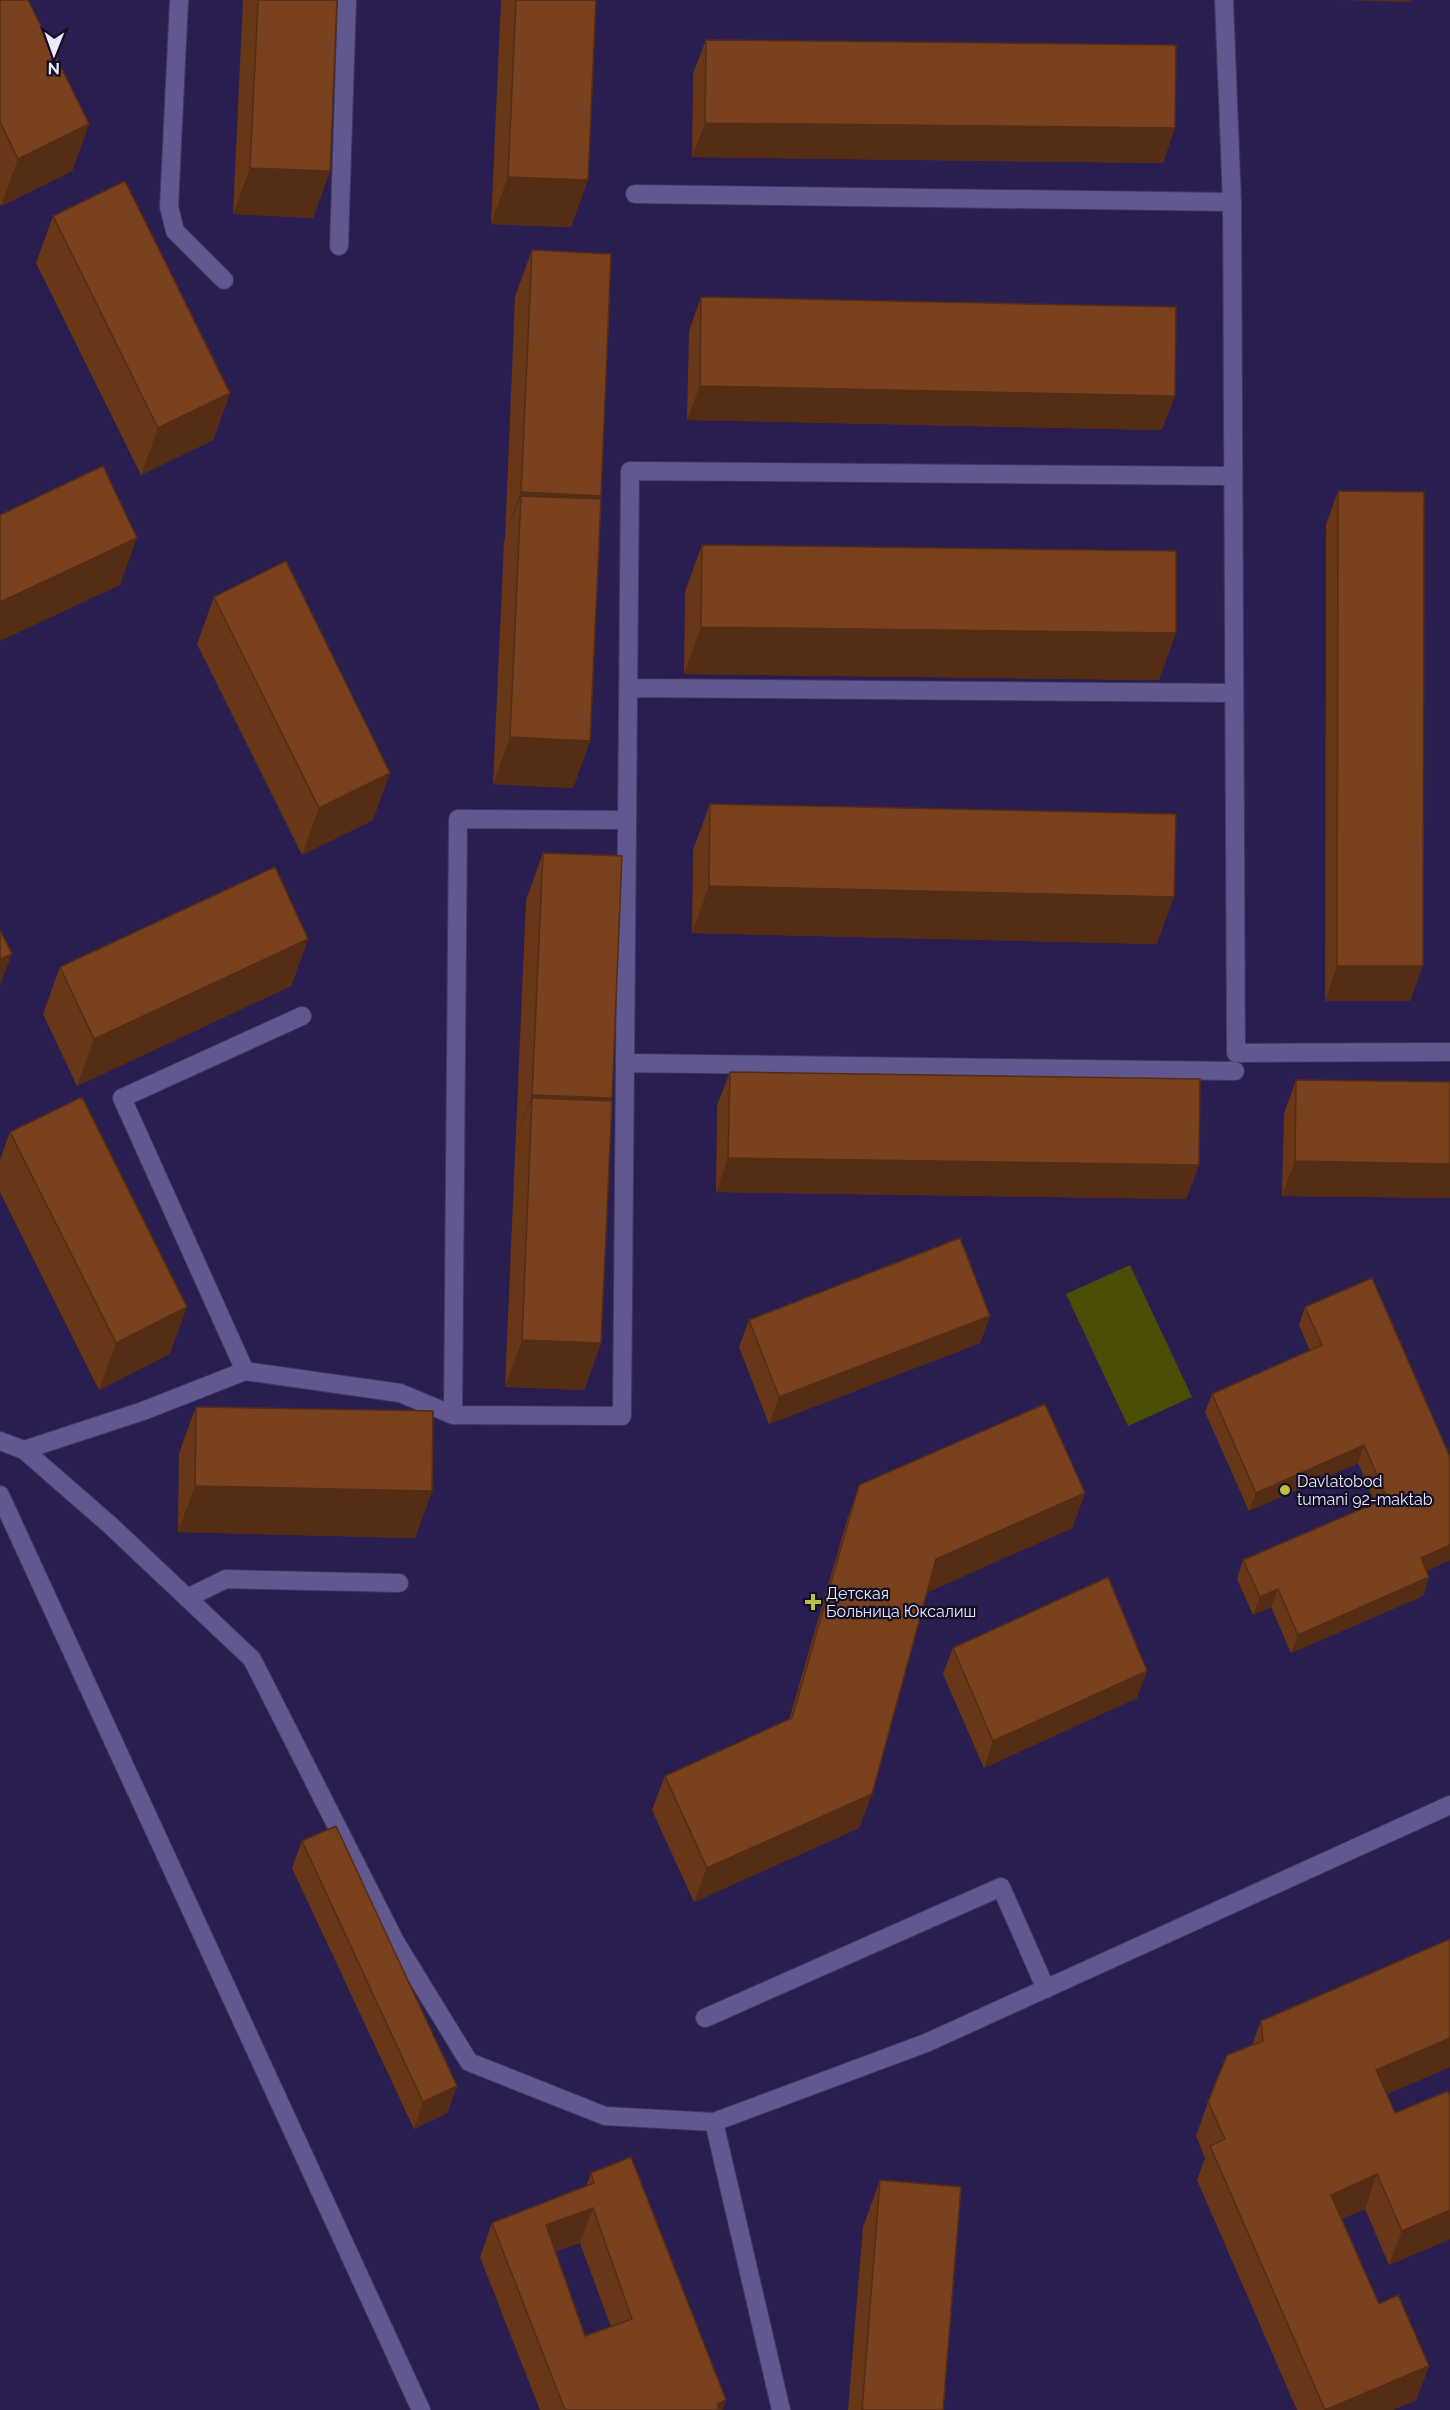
<svg xmlns="http://www.w3.org/2000/svg" width="1450" height="2410" viewBox="0 0 1450 2410" font-family="Raleway,sans-serif">
<style>
.green{fill:#4c4d05}
.lines{fill:none;stroke-linecap:round;stroke-linejoin:round}
.lane-casing{stroke:#433661;stroke-width:20}
.secondary-casing{stroke:#433661;stroke-width:20}
.lane{stroke:#615890;stroke-width:18}
.secondary{stroke:#615890;stroke-width:18}
.wall{fill:#673718;fill-rule:evenodd}
.shaded-wall{fill:#542d14}
.building{fill:#78401c;stroke:#542d14;stroke-width:1.5;fill-rule:evenodd}
.poi-dot{fill:#bcbf43;stroke:#120e24;stroke-width:2}
.labels{text-anchor:middle;stroke-width:4.5;stroke-linejoin:round;paint-order:stroke}
.poi-label{font-size:16px;fill:#ebe9fd;stroke:#120e24;text-anchor:start}
</style>
<rect width="100%" height="100%" fill="#2a1e51"/>
<path class="green" d="M1130,1265l62,132 -64,29 -62,-132z"/>
<g class="lines">
<defs>
<path id="lane" d="M179,0l-10,207 6,24 49,49
M1224,0l8,202 4,851 214,-1
M635,194l597,8
M339,246l8,-246
M628,688l606,5
M627,820l-169,-1 -5,596 169,1 8,-945 603,5
M625,1063l610,8
M245,1371l-123,-273 180,-82
M0,1441l24,9 86,75 142,134 144,284 73,119 136,54 109,6 212,-79 524,-238
M24,1450l119,-39 102,-40 155,22 53,22
M187,1598l39,-19 173,4
M705,2018l296,-131 45,102
M714,2122l67,288"/>
<path id="secondary" d="M0,1495l421,915"/>
</defs>
<use href="#lane" class="lane-casing"/>
<use href="#secondary" class="secondary-casing"/>
<use href="#lane" class="lane"/>
<use href="#secondary" class="secondary"/>
</g>
<path class="wall" d="M0,0l89,124 -17,47 -71,35 -1,-3z
M243,0h94l-7,171 -17,47 -80,-4z
M501,0h95l-25,227 -80,-3z
M706,40l457,123 -471,-6 1,-83z
M53,216l177,177 -17,47 -72,35 -105,-212z
M532,250l68,249 -10,242 -17,47 -80,-4 11,-242 1,-3 10,-242z
M701,297l461,133 -475,-10 2,-89z
M1338,491l72,510h-85l1,-476z
M702,545l457,135 -475,-6 1,-82z
M214,597l159,223 -71,35 -105,-211z
M710,804l447,140 -465,-11 1,-83z
M543,853l68,248 -10,242 -17,47 -79,-3 21,-487z
M308,939l-17,47 -214,100 -34,-72 17,-47z
M730,1072l469,93 -13,34 -470,-7 1,-86z
M1296,1080l154,2v116l-168,-2 2,-82z
M10,1132l160,222 -71,36 -99,-198v-32z
M1305,1307l145,150v103l-24,11 3,6 -6,19 -132,57 -20,-46 -18,8 -16,-36 6,-19 132,-57 -17,-40 -109,48 -44,-99 7,-18 98,-43 -11,-26z
M990,1316l-10,27 -211,81 -30,-77 10,-27z
M196,1407l236,84 -17,47 -237,-6 1,-79z
M859,1485l226,8 -13,35 -145,64 -55,202 -13,34 -165,74 -42,-92 13,-34 124,-56 58,-200z
M953,1648l184,50 -153,70 -41,-94z
M302,1841l155,245 -10,27 -33,16 -122,-261z
M1450,1939v128l-63,27 8,19 55,-17v143l-61,26 -24,-56 -24,10 38,85 50,62 -13,34 -23,10h-96l-100,-230 8,-22 -9,-22 12,-34 44,-57 9,-24z
M591,2173l135,227 -4,10h-182l-60,-153 12,-34 94,-36zM580,2243l31,84 -26,9 -30,-85z
M880,2180l63,230h-95l15,-183z"/>
<path class="shaded-wall" d="M1336,0h76l-1,2z
M705,123l470,5 -12,35 -471,-6z
M89,124l-17,47 -71,35 17,-47z
M250,168l80,3 -17,47 -80,-4z
M508,177l80,3 -17,47 -80,-3z
M700,386l475,10 -13,34 -475,-10z
M230,393l-17,47 -72,35 17,-47z
M521,492l80,4 -17,46 -63,-46 -17,43z
M137,538l-17,47 -120,56v-39z
M701,627l475,6 -17,47 -475,-6z
M510,737l80,4 -17,47 -80,-4z
M390,773l-17,47 -71,35 17,-47z
M709,886l465,11 -17,47 -465,-11z
M308,939l-17,47 -214,100 17,-47z
M12,954l-12,31v-26z
M1337,966h86l-13,35h-85z
M532,1095l80,3 -17,47 -63,-47 -17,43z
M728,1158l471,7 -13,34 -470,-7z
M1295,1161l155,3v34l-168,-2z
M187,1307l-17,47 -71,36 17,-47z
M990,1316l-10,27 -211,81 10,-27z
M522,1340l79,3 -17,47 -79,-3z
M1364,1445l-6,18 -109,48 7,-18z
M195,1486l237,5 -17,47 -237,-6z
M1085,1493l-13,35 -148,66 12,-35z
M1450,1545v15l-36,16 7,-18z
M1429,1577l-6,19 -132,57 7,-18z
M1278,1589l-7,18 -18,8 7,-18z
M1147,1671l-10,27 -153,70 9,-27z
M872,1794l-13,34 -165,74 13,-34z
M1450,2038v29l-86,37 12,-34z
M457,2086l-10,27 -33,16 9,-27z
M1377,2174l-12,35 -47,20 13,-34z
M593,2208l-13,35 -47,16 13,-34z
M1450,2210v29l-61,26 13,-34z
M1429,2366l-13,34 -23,10h-67z
M726,2400l-4,10h-7l2,-6z"/>
<path class="building" d="M0,0h28l61,124 -71,35 -18,-37z
M258,0h79l-7,171 -80,-3z
M516,0h80l-8,180 -80,-3z
M706,40l470,5 -1,83 -470,-5z
M125,181l105,212 -72,35 -105,-212z
M532,250l79,4 -10,242 -80,-4z
M701,297l475,10 -1,89 -475,-10z
M103,466l34,72 -137,64v-87z
M1338,491l86,1 -1,474h-86z
M521,496l80,3 -11,242 -80,-4z
M702,545l474,6v82l-475,-6z
M286,561l104,212 -71,35 -105,-211z
M710,804l466,10 -2,83 -465,-11z
M543,853l79,3 -10,242 -80,-3z
M275,867l33,72 -214,100 -34,-72z
M0,930l12,24 -12,5z
M730,1072l470,7 -1,86 -471,-7z
M1296,1080l154,2v82l-155,-3z
M82,1097l105,210 -71,36 -106,-211z
M532,1098l80,3 -11,242 -79,-3z
M960,1238l30,78 -211,81 -30,-77z
M1372,1278l78,179v88l-29,13 8,19 -131,58 -20,-46 -18,8 -17,-37 144,-62 -23,-53 -108,48 -44,-99 110,-49 -17,-38z
M1045,1404l40,89 -149,66 -64,235 -165,74 -42,-92 127,-58 67,-233z
M196,1407l237,4 -1,80 -237,-5z
M1108,1577l39,94 -154,70 -40,-93z
M336,1826l121,260 -34,16 -121,-261z
M1450,1939v99l-74,32 19,43 53,-22 2,5v114l-48,21 -25,-57 -46,21 48,109 19,-9 31,71 -104,44 -115,-264 15,-7 -17,-37 19,-47 36,-14 -2,-20z
M631,2157l95,243 -9,4 2,6h-154l-73,-187 102,-40 -3,-10zM593,2208l39,111 -47,17 -39,-111z
M880,2180l81,7 -18,223h-81z"/>
<g class="poi-dot">
<circle cx="1285" cy="1490" r="6"/>
<path d="M810 1593h6v6h6v6h-6v6h-6v-6h-6v-6h6z"/>
</g>
<g class="labels">
<g class="poi-label">
<text x="1297" y="1487">Davlatobod<tspan x="1297" dy="18">tumani 92-maktab</tspan></text>
<text x="826" y="1599">Детская<tspan x="826" dy="18">Больница Юксалиш</tspan></text>
</g>
</g>
<g transform="translate(54 54) rotate(181)" stroke="#120e24" stroke-width="4.5" paint-order="stroke">
<path d="M0-4.5L10 22L0 15L-10 22Z" fill="#ebe9fd"/>
<text y="-9" font-size="16" font-weight="bold" text-anchor="middle" fill="#ebe9fd">N</text>
</g>
</svg>
